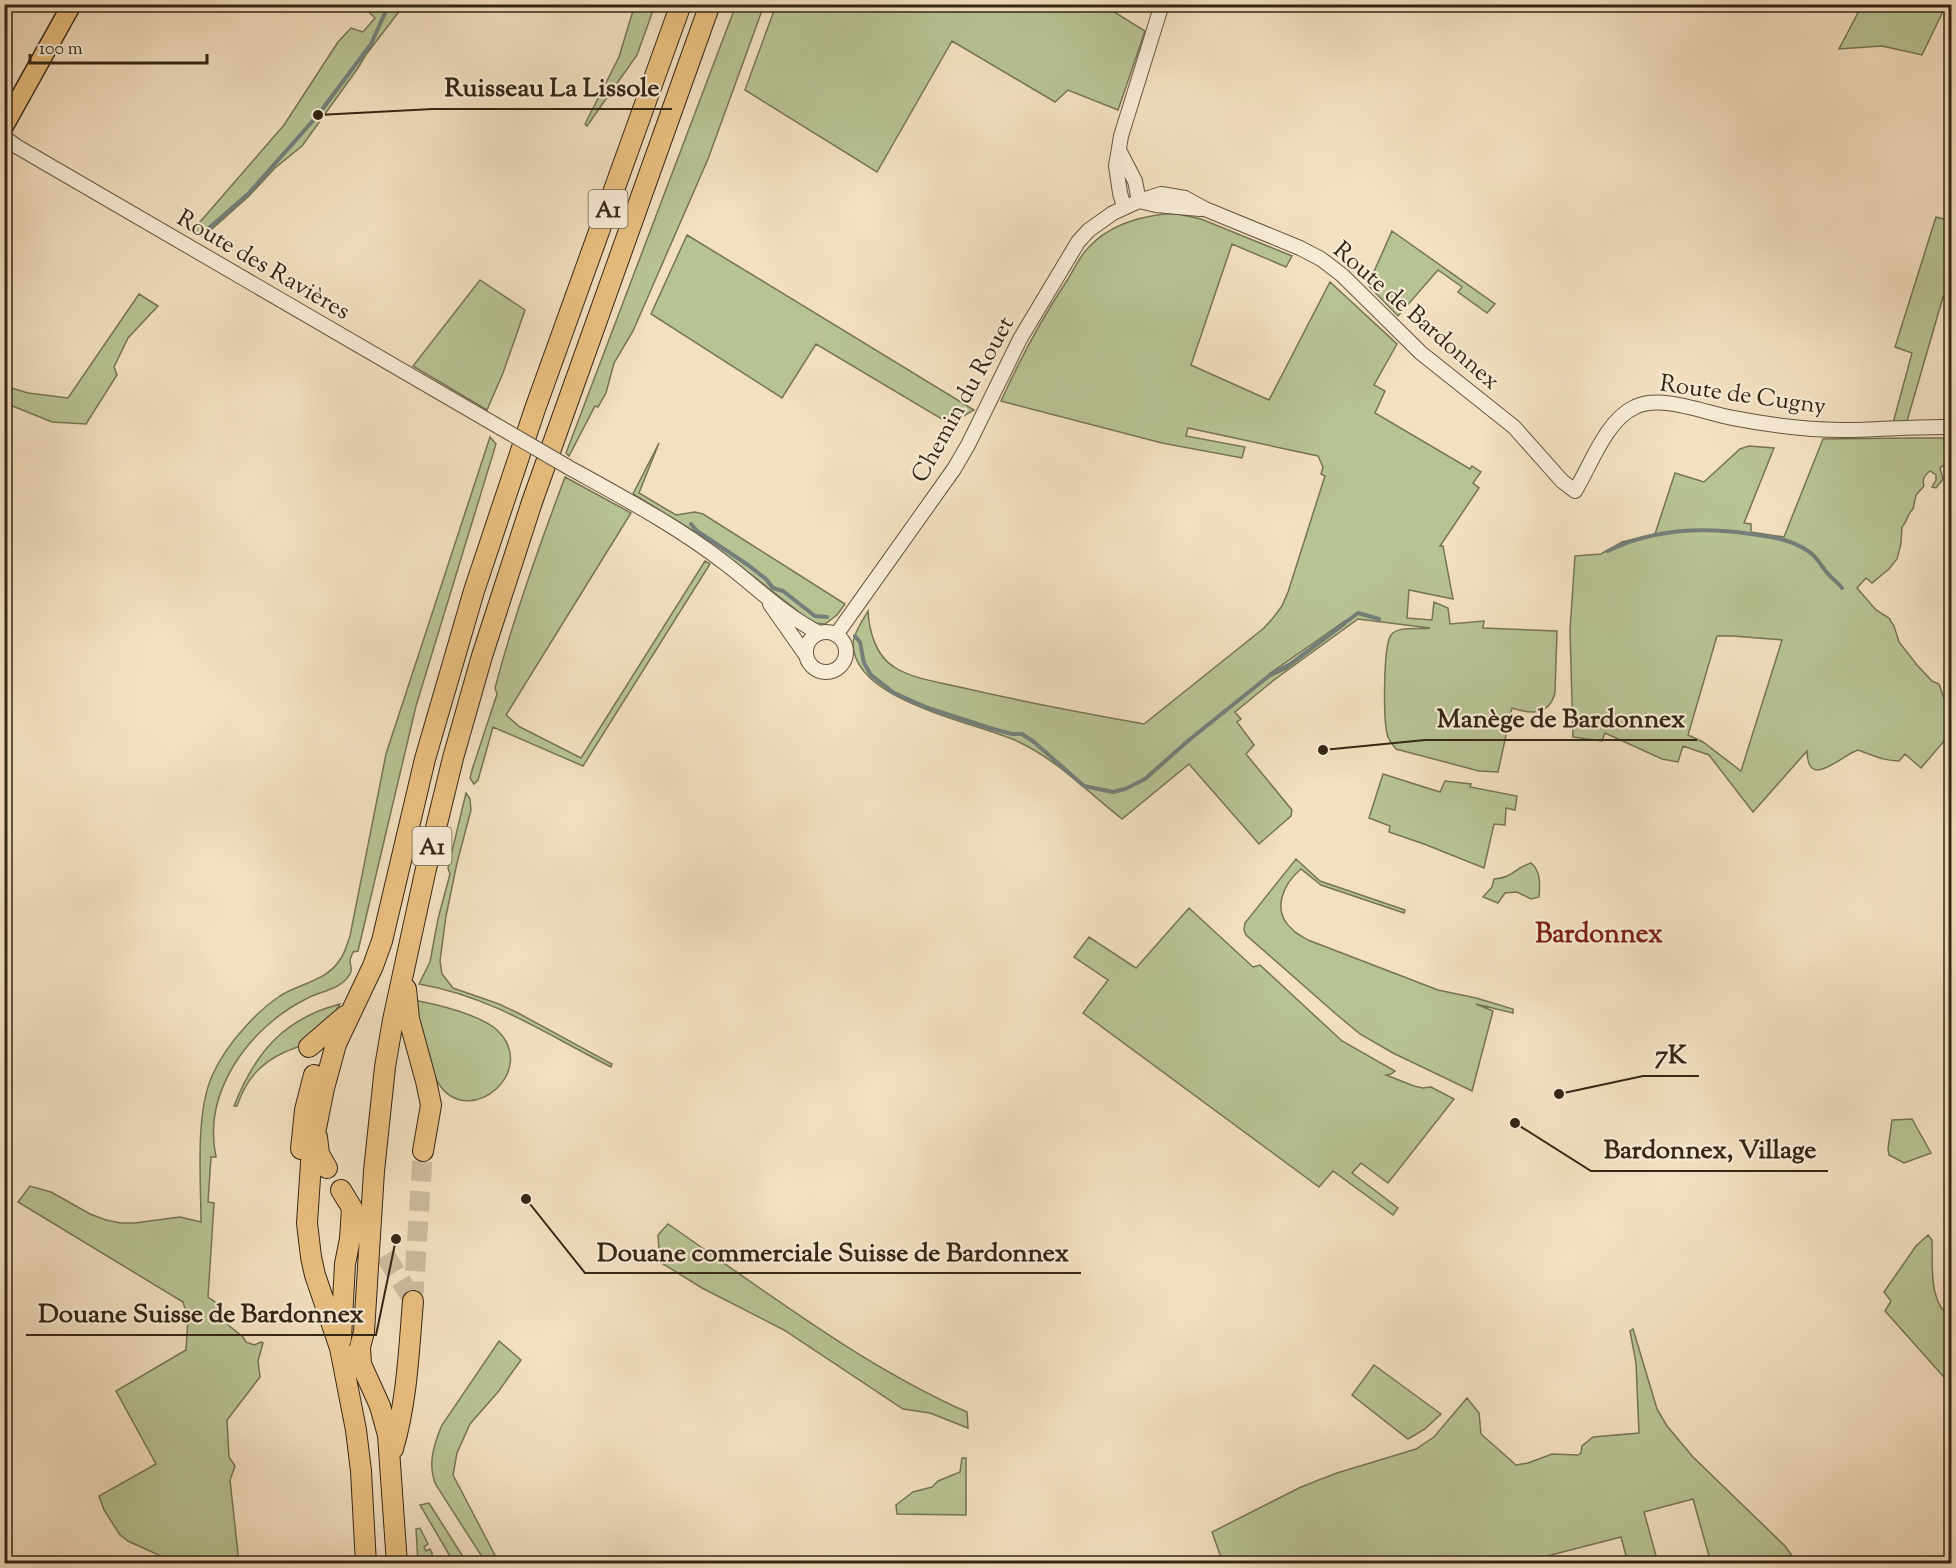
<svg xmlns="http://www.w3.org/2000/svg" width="1956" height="1568" viewBox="0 0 1956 1568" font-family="'Sorts Mill Goudy',serif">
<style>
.green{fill:#b8c394;stroke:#767455;stroke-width:1.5;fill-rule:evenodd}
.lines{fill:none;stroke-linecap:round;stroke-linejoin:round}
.stream{stroke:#747f7a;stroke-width:4}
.motorway-tunnel{stroke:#cdbb9e;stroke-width:20;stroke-dasharray:20 10;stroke-linecap:butt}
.tertiary-casing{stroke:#645440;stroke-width:16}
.primary-casing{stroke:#342616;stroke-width:21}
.motorway-casing{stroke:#342616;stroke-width:22}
.tertiary{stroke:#f7ebd6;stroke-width:14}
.primary{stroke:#eac080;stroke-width:18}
.motorway{stroke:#eac080;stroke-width:20}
.tertiary-bridge-casing{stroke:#645440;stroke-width:16;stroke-linecap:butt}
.tertiary-bridge{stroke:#f7ebd6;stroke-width:14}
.labels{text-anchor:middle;stroke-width:4.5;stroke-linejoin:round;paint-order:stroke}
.shield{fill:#f7ebd6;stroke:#6e6150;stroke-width:1.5}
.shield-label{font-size:22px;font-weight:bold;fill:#342616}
.street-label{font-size:24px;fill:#342616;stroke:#f7ebd6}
.quarter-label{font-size:27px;font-weight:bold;fill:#7a1f14;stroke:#f7ebd6}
.leader{fill:none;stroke:#342616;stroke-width:2}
.callout-dot{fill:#342616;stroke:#f7ebd6;stroke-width:2}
.callout-label{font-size:26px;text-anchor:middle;font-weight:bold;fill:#342616;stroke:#f7ebd6;stroke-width:4.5;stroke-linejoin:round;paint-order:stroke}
</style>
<rect width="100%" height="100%" fill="#f3e0c0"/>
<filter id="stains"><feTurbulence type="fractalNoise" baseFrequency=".00333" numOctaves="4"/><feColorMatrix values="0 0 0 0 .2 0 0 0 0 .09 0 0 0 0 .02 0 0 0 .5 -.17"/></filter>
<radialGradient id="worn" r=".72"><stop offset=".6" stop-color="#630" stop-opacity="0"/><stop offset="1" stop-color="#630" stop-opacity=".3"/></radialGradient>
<path class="green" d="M635,4l20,1 -18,50 -50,71 -2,-2 34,-67z
M368,5h36l-39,51 -7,12 -56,78 -27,22 -27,29 -44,39 -11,-6 91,-105 54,-83 13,-14 12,4 12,-14 -9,-9z
M736,5h28l-56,154 -75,172 -19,32 -8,30 -8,14 -3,-1 -26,50 -3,-3z
M776,5h327l42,26 -27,79 -50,-20 -13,12 -103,-61 -75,131 -132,-82z
M1862,5v-1l84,1 -24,50 -40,-9 -43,3z
M1163,214h15l23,5 91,37 -6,11 -54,-23 -41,121 78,35 61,-118 67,62 -23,41 11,6 -10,22 95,56 2,-3 9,6 -8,11 6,5 -39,58h3l10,53 -44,-9 -2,28 25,2 2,-18 14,6 2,16 34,-3 -1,7 74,3 -2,62c-6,23 -25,21 -43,15l-14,64 -19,-1 -83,-22c-3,-4 -6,-7 -8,-12 -5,-13 -5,-91 3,-102 7,-10 30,-5 39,-7l-72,-9 -84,61 -39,32 6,7 -4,3 17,23 -8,9 46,56 -1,6 -32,28 -70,-80 -67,55c-33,-26 -65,-59 -103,-77 -42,-20 -165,-40 -166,-98 0,-10 10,-24 15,-33 1,20 8,45 26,56 18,12 49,16 70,21 59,14 120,25 180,36l120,-96 9,-10 9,-12 6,-14 37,-116 -4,-2 2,-7 -5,-11 -130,-28 -2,8 59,11 -3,11 -80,-15 -161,-42c19,-42 41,-83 67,-122 6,-10 12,-23 20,-31 20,-22 47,-30 75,-34zM1345,621l1,3 -60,45 -15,7 -2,-2z
M1936,217l15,4 1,50 -3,7 2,1v20l-8,-2 -36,124 -14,2 19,-70 -17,-6z
M1392,231l103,73 -8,9 -29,-21 4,-5 -24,-17 -40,46 -30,-31z
M687,235l287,175 -24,14 -134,-80 -34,54 -131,-84z
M480,280l45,30 -22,63 -16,37 -74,-44z
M139,294l19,12 -30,32 -14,29 3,8 -31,49 -34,-2 -47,-19v-17l23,7 40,5z
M490,437l6,7 -80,262 -58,245 -5,1c-1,3 -3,6 -3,9 0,5 3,8 0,13 -9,16 -30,17 -44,25 -56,28 -104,92 -90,158h-5l-3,45 6,1 -6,94 10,7c1,8 8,12 9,20l16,13 3,5 8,3 7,-3 2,1 -5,18 2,16 -33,43 2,37 6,9 -5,14 9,83h-63l-48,-22 -8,-6 -16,-25 -5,-14 57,-32 -40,-73 70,-41 2,-31 -5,-17 -165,-100 12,-16 21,6 39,22 16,6 15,3h14l45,-6 21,5c0,-42 -6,-107 11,-146 8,-18 21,-36 34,-50 10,-11 22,-22 34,-30 19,-12 47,-16 59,-35 6,-7 8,-17 11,-25l36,-182z
M1914,438h29l2,4 6,4v13l-11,9 3,11 -7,9 -4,-1 4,-7v-5l-6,-4c-6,5 -8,8 -6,15l-8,9 -3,14c-6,5 -5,12 -11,18l-1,17 -4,15 -8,10 -17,14 -6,-5 -9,10 19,22 13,8 5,8 5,16 18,23 15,16 7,3 12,34v19l-6,3 -24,28 -16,-14 -6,7c-16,0 -26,-6 -41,-11 -18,6 -50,41 -51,1l-54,61 -44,-57 -26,-9 -5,16 -16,-3 -57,-26 -3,8 -29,-4 -3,-107 5,-74 26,-2 21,-12 33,-8 20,-61 29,9 36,-33 9,-3 25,2 -30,75 7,1v8l33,5 39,-98zM1733,636l49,4 -41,131 -38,-29 -15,-7 29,-99z
M659,443l-20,50 37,22 19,-3 8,2 142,90 -8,11 -12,9 -12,-1 -114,-89 -66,-40z
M565,477l66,36 -125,202 14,12 61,31 124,-197 5,3 -127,202 -90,-39 -15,53 -4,4 -4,-6 2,-8 25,-76 -2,-6c19,-72 44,-141 70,-211z
M1383,774l57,18 5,-11 26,3 -1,3 47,9 -2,14 -9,-2 -1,17 -11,-1 -10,44 -60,-24 -35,-12 1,-6 -21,-8z
M466,793l4,6 1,11 -14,53 -11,53 -6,45 2,13 11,14 46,16 19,9 94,51 -1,3c-65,-33 -118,-70 -192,-83l11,-22 8,-43 12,-45 -2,-6z
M1296,859l24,22 85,29 -1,3 -83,-28 -20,-16c-18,15 -30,42 -9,60 4,5 10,7 16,11l130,50 38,8 37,11v4l-37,-9 17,7 -21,80 -79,-38 -33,-19 -24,-20 -90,-79 -2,-5 1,-7z
M1531,863c10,8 9,22 8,34l-8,2 -14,-7 -12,1 -7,10 -15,-6 9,-10 2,-8c19,-1 20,-11 37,-16z
M1189,908l64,59 7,-2 82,76 53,30 -4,3 -5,1 28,11 9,2 8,-1 23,12 -66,84 -27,-20 -9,10 46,35 -5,7 -60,-44 -14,16 -236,-174 25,-33 -34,-23 15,-20 47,31z
M413,1000c23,4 69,15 85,31 40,40 -26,96 -57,56 -17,-21 -22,-62 -28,-87z
M340,1004c-7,13 -16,28 -29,37 -7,5 -18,7 -26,11 -25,11 -39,28 -48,54h-3c21,-53 49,-87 106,-102z
M1912,1119l19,34 -27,10 -15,-8 -1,-6 4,-29z
M668,1224c96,66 193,141 299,188l1,16 -38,-15 -27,-4 -119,-79 -82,-42 -42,-26 -2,-27z
M1928,1235l4,5c1,28 -4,60 19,79v66l-66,-74 6,-10 -7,-9 32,-46z
M1633,1329l24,80 10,17 26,31 92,89 12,17h-86l-18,-64 -49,13 14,51h-30l-7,-26 -74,19 1,7h-325l-11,-31 89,-45 36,-14 79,-24 18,-12 33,-39 12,15 2,21 35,31 12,-2 24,-9 26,1 3,-2 1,-7 11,-9 46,-4 -3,-70 -6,-32z
M499,1341l22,19 -23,32 -28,32 -13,29 -4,22 46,88h-13l-50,-78c-9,-20 -2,-41 6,-60z
M1374,1365l67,49 -16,15 -17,10 -56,-44z
M962,1458h4v57l-69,-1 -1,-9 17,-13 19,-5 6,-6 22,-9z
M429,1503l38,60h-13l-34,-58z
M420,1528l8,16 -4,3 2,4 4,-2 2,4v10h-14l-2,-34z"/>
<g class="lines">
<path class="stream" d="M201,235l47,-41 70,-79 53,-71 18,-40
M691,524l6,7 51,34 18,14 7,9 10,3 32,25 12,1
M1608,551c44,-22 96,-24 143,-17 21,3 39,5 57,17 10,6 13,16 21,24 4,5 9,7 13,13
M855,636l5,6 4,21 7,12 23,18 34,15 65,21 19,5h10l12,8 50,44 29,6 12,-3 20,-10 44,-39 81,-65 20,-11 68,-51 21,6"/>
<path class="motorway-tunnel" d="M385,1255l28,45
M413,1301l10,-150"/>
<defs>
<path id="tertiary" d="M4,137l12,9 485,282
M1120,152l15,29 4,20
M1139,201l17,4 44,4
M1124,207l-4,-14 -4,-27 5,-30 41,-132
M568,467c54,30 109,59 158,97 30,23 58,51 93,69
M770,604l35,50
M806 652a20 20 0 1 1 40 0a20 20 0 1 1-40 0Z
M836,635l118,-166 14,-24 52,-106 58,-97 11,-12 24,-17 26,-12 22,-7 24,4 20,11 95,39 21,11 21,16 79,78 93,74 48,54 13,10c16,-26 31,-71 60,-84 26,-13 70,6 98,11 36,7 72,12 109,12 36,0 73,-4 110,-3"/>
<path id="primary" d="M4,126l68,-122"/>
<path id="motorway" d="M406,989l3,30 17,62 5,24 -8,46
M309,1047l36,-31
M317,1137l2,17 8,14
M301,1149l4,-39 9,-35
M341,1339l4,-75 5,-25 2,-31 -11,-18
M393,1449c14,-48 16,-99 20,-148
M366,1564l-5,-93 -5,-41 -16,-82 -25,-73 -4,-18 -4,-34 5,-75 12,-60 12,-44 37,-78 9,-25 43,-182 49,-168 61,-182 146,-405
M397,1564l-9,-129 -8,-29 -19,-42 -1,-17 4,-15 10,-161 11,-104 8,-47 32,-147 28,-115 29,-102 50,-154 178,-498"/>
</defs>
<use href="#tertiary" class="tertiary-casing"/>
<use href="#primary" class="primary-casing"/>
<use href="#motorway" class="motorway-casing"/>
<use href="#tertiary" class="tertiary"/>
<use href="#primary" class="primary"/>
<use href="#motorway" class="motorway"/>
<defs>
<path id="tertiary-bridge" d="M501,428l67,39"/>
</defs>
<use href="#tertiary-bridge" class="tertiary-bridge-casing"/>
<use href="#tertiary-bridge" class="tertiary-bridge"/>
</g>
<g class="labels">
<g class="shield">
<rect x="588.5" y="190" width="39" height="38" rx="4.5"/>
<rect x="412.5" y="827" width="39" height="38" rx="4.5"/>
</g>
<g class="shield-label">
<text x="608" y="217">A1</text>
<text x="432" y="854">A1</text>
</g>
<g class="street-label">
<text transform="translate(264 264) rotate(30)" y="8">Route des Ravières</text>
<text transform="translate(1417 315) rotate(41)" y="8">Route de Bardonnex</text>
<text transform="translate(1743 394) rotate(8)" y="8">Route de Cugny</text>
<text transform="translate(962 399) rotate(-61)" y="8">Chemin du Rouet</text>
</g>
<g class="quarter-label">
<text x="1599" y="942">Bardonnex</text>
</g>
</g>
<path class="leader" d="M318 115L433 109H672M1323 750L1425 740H1697M1559 1094L1643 1076H1699M1515 1123L1591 1171H1828M526 1199L585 1273H1081M396 1239L376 1335H26"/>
<g class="callout-dot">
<circle cx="318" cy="115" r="6"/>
<circle cx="1323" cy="750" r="6"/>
<circle cx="1559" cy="1094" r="6"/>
<circle cx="1515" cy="1123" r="6"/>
<circle cx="526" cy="1199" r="6"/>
<circle cx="396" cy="1239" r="6"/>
</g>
<g class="callout-label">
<text x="552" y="96">Ruisseau La Lissole</text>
<text x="1561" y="727">Manège de Bardonnex</text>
<text x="1671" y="1063">7K</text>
<text x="1710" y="1158">Bardonnex, Village</text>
<text x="833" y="1261">Douane commerciale Suisse de Bardonnex</text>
<text x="201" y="1322">Douane Suisse de Bardonnex</text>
</g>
<rect width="1956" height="1568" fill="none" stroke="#f3e0c0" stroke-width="24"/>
<rect x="6" y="6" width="1944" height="1556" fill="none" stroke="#342616" stroke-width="3"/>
<rect x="12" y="12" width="1932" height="1544" fill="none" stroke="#342616" stroke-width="1.5"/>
<path d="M30 54v9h177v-9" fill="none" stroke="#342616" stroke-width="3"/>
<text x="39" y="54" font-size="18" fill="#342616" stroke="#f7ebd6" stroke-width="4.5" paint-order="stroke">100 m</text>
<rect width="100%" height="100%" filter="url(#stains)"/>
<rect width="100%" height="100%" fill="url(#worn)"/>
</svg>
